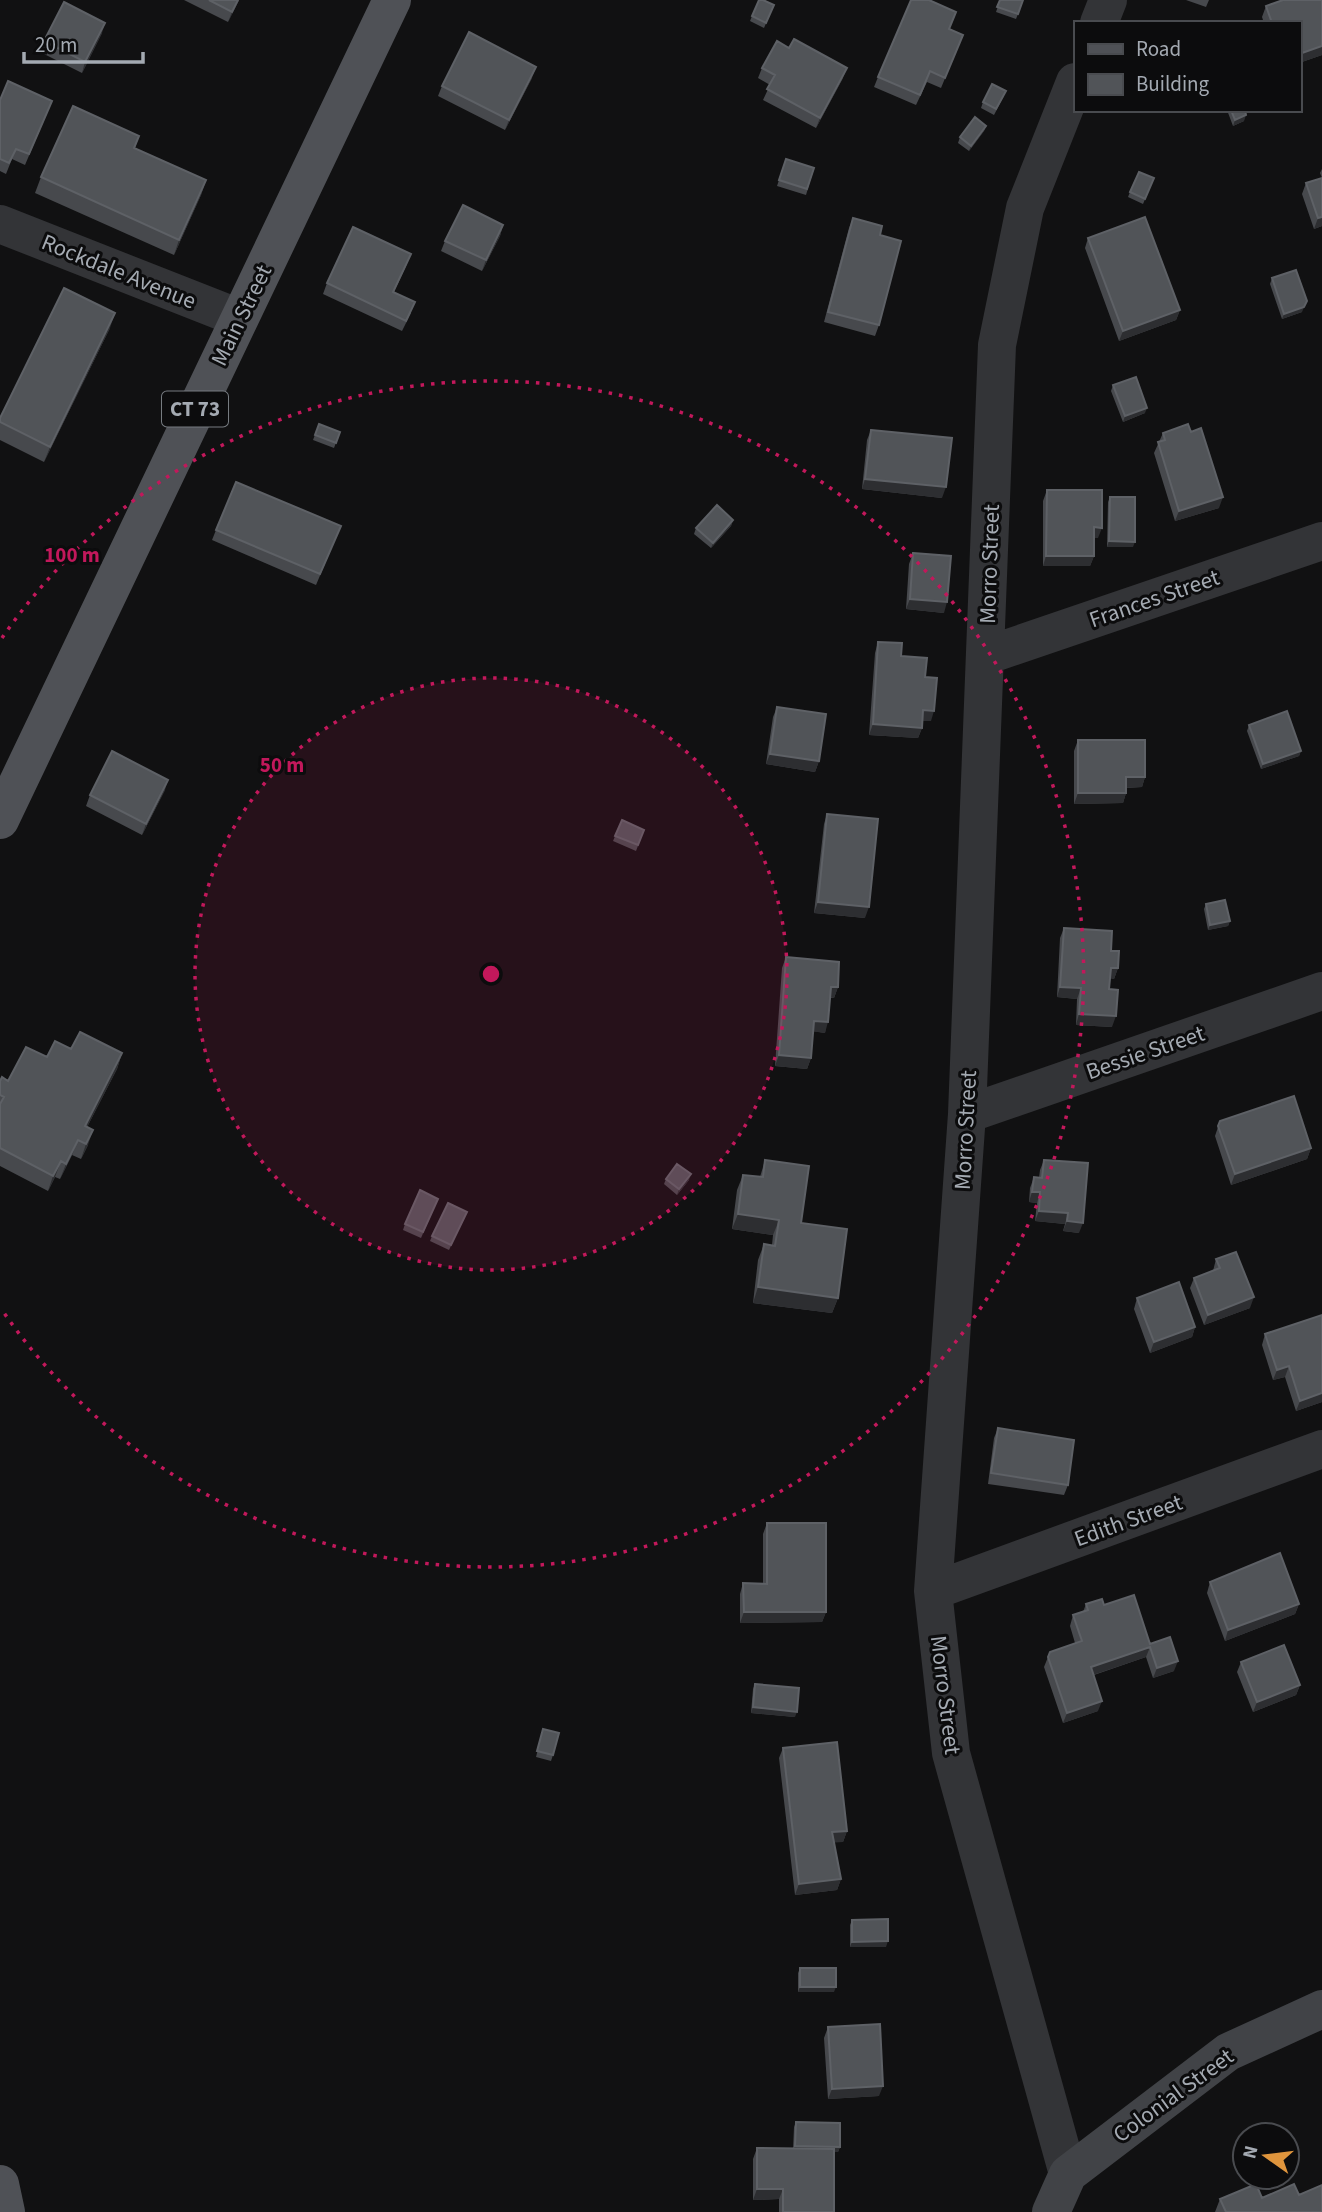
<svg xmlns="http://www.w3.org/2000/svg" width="1322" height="2212" viewBox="0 0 1322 2212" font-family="'Source Sans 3',sans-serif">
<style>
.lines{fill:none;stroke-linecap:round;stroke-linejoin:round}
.street{stroke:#333437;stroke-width:38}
.secondary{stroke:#414347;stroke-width:38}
.primary{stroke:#4f5156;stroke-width:38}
.wall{fill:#47494d}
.shaded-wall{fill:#2d2e31}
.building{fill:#515458;stroke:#5e6166;stroke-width:2}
.ring{fill:none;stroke:#c2185b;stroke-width:3.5;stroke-dasharray:3.5 7}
.labels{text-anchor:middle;stroke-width:6;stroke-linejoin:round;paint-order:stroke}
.shield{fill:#0c0c0d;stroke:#767b80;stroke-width:2}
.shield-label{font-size:21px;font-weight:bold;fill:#a4aab2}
.street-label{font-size:23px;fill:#a4aab2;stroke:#0c0c0d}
.centre{fill:#c2185b;stroke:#0c0c0d;stroke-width:3.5}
.ring-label{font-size:21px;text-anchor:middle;font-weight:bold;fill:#c2185b;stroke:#0c0c0d;stroke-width:6;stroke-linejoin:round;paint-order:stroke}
</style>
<rect width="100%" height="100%" fill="#111112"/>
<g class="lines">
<path class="street" d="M1099,23l9,-23
M0,224l239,94
M985,656l337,-115
M967,1114l355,-123
M933,1591l389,-142
M1068,2174l-117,-421 -18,-162 34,-477 30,-769 28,-137 50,-126"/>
<path class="secondary" d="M1051,2212l17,-38 160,-122 94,-43"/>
<path class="primary" d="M0,820l392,-820
M0,2184l6,28"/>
</g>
<path class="wall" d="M184,0h55l-11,22z
M1000,0l18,14 -2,5 -20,-7z
M1186,0h23l-3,7z
M1322,0v55l-23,8v-40h-35l-2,-6 4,-11z
M774,5l-10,23 -14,-7 2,-5z
M950,29l13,6 -22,53 -14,-6 -11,23 -42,-18 4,-10z
M102,33l-20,40 -42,-21 4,-11z
M789,48l54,30 -27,50 -53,-28 7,-15 -12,-7 4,-10z
M532,78l-27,52 -67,-34 4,-10z
M1004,96l-10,19 -13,-7 2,-6z
M0,100l48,11 -23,54 -13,-6 -6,15 -6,-3z
M1227,110h18l-1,11 -11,5z
M986,126l-2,5 -15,20 -11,-8 2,-6z
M139,136l-4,12 71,32 -5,15 -27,60 -139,-62 6,-16z
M786,159l28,9 -8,27 -29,-9z
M1322,169v57l-8,3 -12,-35 4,-11 16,-5 -2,-5z
M1154,178l-11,26 -15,-7 2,-5z
M853,218l27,17 -1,90 -4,11 -51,-14 25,-94z
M503,225l-3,11 -18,35 -41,-20 4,-10z
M1088,238l92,72 -4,10 -57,21 -34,-93z
M407,264l-13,28 17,21 -9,18 -79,-37 4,-11z
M1272,278l30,34 -20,7 -12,-35z
M110,328l-66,134 -44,-22v-22z
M1113,385l32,28 -22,9 -12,-31z
M319,424l21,8 -6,16 -21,-8z
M871,430l71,68 -80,-9 5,-49z
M1191,432l28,76 -44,13 -21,-68 9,-20z
M1047,490l51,48h-4v18l-4,10h-47v-65z
M1110,497l23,50h-26l1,-45z
M733,520l-2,6 -20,22 -17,-14 2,-6z
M341,526l-25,59 -104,-45 4,-10z
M913,553l31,60 -38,-4 3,-45z
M878,642l23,14 24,21 6,44h-8l-1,7 -4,10 -49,-3 6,-82z
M777,707l42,54 -4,11 -49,-8 7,-47z
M1249,725l52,26 -2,5 -38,13 -14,-38z
M1078,740l67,37 -3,10 -16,1v5l-3,10 -49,1v-53z
M165,790l-23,45 -56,-29 4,-11z
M827,814l38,104 -51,-5 10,-89z
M622,820l22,10 -8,21 -23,-10z
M1206,904l24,17 -2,5 -20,4 -4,-21z
M1064,928l47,23 7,17 -4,11 -4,-1 -1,11 3,38 -36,-2 1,-26 -20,-2 3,-59z
M786,957l52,30 -4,11h-4l-5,35 -12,-2 -2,27 -4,11 -32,-3 7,-98z
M71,1049l51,4 -5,16 -30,58 1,18 -7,14 -9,-4 -12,24 -5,-2 -7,14 -48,-25v-85h8l39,-24z
M1220,1121l91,27 -4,11 -76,26 -16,-49z
M765,1160l36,63 37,75 -6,15 -79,-10 5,-43 6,-16 8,1 1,-10 -41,-6 5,-39 6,-15 17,2z
M1044,1160l35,73 -16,-2 2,-7 -30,-3 2,-18 -8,-1 1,-14 4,-11 5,1 1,-8z
M666,1179l23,1 -12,15 -13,-11z
M436,1204l-15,34 -18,-8 2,-6z
M465,1217l-16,33 -19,-9 2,-5z
M1216,1259l34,49 -46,17 -14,-37 4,-10 19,-7z
M1137,1298l58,29 -3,10 -42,16 -16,-44z
M1322,1315v87l-26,9 -11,-34 -12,3 -11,-35 3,-11z
M998,1428l70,57 -4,10 -76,-11 6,-46z
M767,1523l59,89 -4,10 -82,1v-29l3,-11h20v-49z
M1210,1582l89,22 -4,10 -70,27 -18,-48z
M1086,1604l18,1 46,39 24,27 -21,7 -7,-21 -52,18 4,36 -35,12 -19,-56 6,-15 25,-9 -5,-17 3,-11 10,-3z
M1241,1662l59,23 -4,10 -43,17 -16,-40z
M755,1684l40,33 -44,-4 2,-24z
M543,1729l10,26 -2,6 -15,-4z
M783,1748l64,83 -4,11h-9l7,37 -4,11 -42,5 -16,-137z
M852,1920l34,27h-36v-22z
M800,1968l34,24h-36v-19z
M828,2027l51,69 -51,3 -4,-61z
M796,2122l44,25 -2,5h-4v60h-55v-13l-26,1v-41l4,-11 36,1 1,-22z
M1299,2195l23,17h-107l5,-13 42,-1z"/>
<path class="shaded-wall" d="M238,0h1l-11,22 4,-10z
M105,23l-3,10 -20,40 3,-11z
M1322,46v9l-23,8v-9z
M536,67l-4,11 -27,52 4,-10z
M847,68l-4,10 -27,50 4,-10z
M1246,115l-2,6 -11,5 2,-6z
M986,126l-2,5 -15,20 2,-5z
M206,180l-5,15 -27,60 5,-15z
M1322,217v9l-8,3 4,-11z
M503,225l-3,11 -18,35 4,-11z
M1307,301l-5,11 -20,7 2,-5z
M1180,310l-4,10 -57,21 4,-10z
M115,313l-5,15 -66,134 6,-15z
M1147,408l-2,5 -22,9 2,-6z
M865,479l81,8 -4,11 -80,-9z
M1223,497l-4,11 -44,13 4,-10z
M733,520l-2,6 -20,22 2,-5z
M1094,527l8,1 -4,10h-8z
M1109,541l26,1 -2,5h-26z
M1046,556h48l-4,10h-47z
M910,599l37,3 -3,11 -38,-4z
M923,710l11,1 -3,10h-12z
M873,724l49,4 -4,10 -49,-3z
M1301,751l-2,5 -38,13 2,-5z
M770,754l49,7 -4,11 -49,-8z
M1126,777h19l-3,10 -20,1z
M168,780l-3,10 -23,45 4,-11z
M1078,793h48l-3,10 -49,1z
M818,902l51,5 -4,11 -51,-5z
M1230,921l-2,5 -20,4 2,-5z
M1111,968h7l-4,11 -7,-1z
M831,987h7l-4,11 -7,-1z
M1060,987l21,1 -4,11 -20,-2z
M1079,1014l37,2 -4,11 -36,-2z
M814,1021l14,1 -3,11 -15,-2z
M122,1053l-5,16 -37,72 5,-15z
M779,1055l32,3 -4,11 -32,-3z
M93,1130l-5,15 -7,14 5,-15z
M78,1140l-6,15 -12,24 6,-15z
M1311,1148l-4,11 -76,26 4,-11z
M61,1161l-6,16 -7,14 5,-15z
M691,1174l-2,6 -12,15 2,-6z
M1032,1192h8l-3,11 -8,-1z
M1039,1211l29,2 -3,11 -30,-3z
M738,1214l41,6 -6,15 -41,-6z
M1067,1221l16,2 -4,10 -16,-2z
M758,1287l80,11 -6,15 -79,-10z
M1254,1297l-4,11 -46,17 4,-10z
M1195,1327l-3,10 -42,16 4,-11z
M1289,1366l-4,11 -12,3 4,-10z
M1322,1393v9l-26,9 4,-10z
M1299,1604l-4,10 -70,27 3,-11z
M744,1612h82l-4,10 -82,1z
M1150,1647l-4,10 -59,20 4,-10z
M1178,1661l-4,10 -21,7 4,-10z
M1300,1685l-4,10 -43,17 4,-10z
M1102,1701l-4,10 -35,12 4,-10z
M753,1707l44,5 -2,5 -44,-4z
M847,1831l-4,11 -15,1 4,-11z
M841,1879l-4,11 -42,5 4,-11z
M888,1941l-2,6h-36l2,-5z
M800,1987h36l-2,5h-36z
M883,2086l-4,10 -51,3 4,-10z
M795,2146l45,1 -2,5h-45z
M757,2189h26l-4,10 -26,1z"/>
<path class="building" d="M209,0h29l-6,12z
M759,0h4l11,5 -8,18 -14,-7z
M911,0h18l27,12 -7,17 14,6 -18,43 -15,-7 -10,24 -42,-18z
M1000,0h23l-5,14 -21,-7z
M1283,0h39v46l-23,8v-31h-27l-6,-17z
M64,2l41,21 -20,39 -41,-21z
M469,32l67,35 -27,53 -67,-34z
M794,39l53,29 -27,50 -53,-29 8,-14 -13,-7 15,-27 12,7z
M8,81l44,20 -23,53 -13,-5 -7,14 -9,-4v-59z
M992,84l14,7 -10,18 -13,-7z
M73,106l66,30 -5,12 72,32 -27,60 -138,-63z
M1231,110h14l1,5 -11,5z
M975,117l11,9 -15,20 -11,-9z
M786,159l28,9 -7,21 -28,-9z
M1139,172l15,6 -9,21 -15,-7z
M1322,178v39l-4,1 -12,-35z
M463,205l40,20 -17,35 -41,-19z
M1145,217l35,93 -57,21 -35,-93z
M853,218l29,8 -2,9 21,6 -22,84 -51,-13z
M353,227l58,27 -18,38 22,10 -9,19 -79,-38z
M1296,270l11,31 -3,6 -20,7 -12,-36z
M64,288l51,25 -65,134 -50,-25v-4z
M1136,377l11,31 -22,8 -12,-31z
M319,424l21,8 -4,11 -21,-8z
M1188,424l3,8 10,-4 22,69 -44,14 -21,-69 7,-2 -2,-7z
M871,430l81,8 -6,49 -81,-8z
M236,482l105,44 -21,48 -104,-44z
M1047,490h55v38l-8,-1v29h-48z
M1110,497h25v45l-26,-1z
M717,505l16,15 -20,23 -17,-15z
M913,553l38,3 -4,46 -37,-3z
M878,642l24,1 -1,13 26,2 -2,19 12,1 -3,33 -11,-1 -1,18 -49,-4z
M777,707l49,7 -7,47 -49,-7z
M1287,711l14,40 -38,13 -14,-39z
M1078,740h67v37h-19v16h-48z
M112,751l56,29 -22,44 -56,-29z
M827,814l51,5 -9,88 -51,-5z
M622,820l22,10 -6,15 -23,-9z
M1225,900l5,21 -20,4 -4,-21z
M1064,928l48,3 -1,20h8l-1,17h-7l-2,21 9,1 -2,26 -37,-2 2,-26 -21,-1z
M786,957l53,5 -1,25h-7l-3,35 -14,-1 -3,37 -32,-3z
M80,1032l42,21 -37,73 8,4 -7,14 -8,-4 -12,24 -5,-3 -8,15 -53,-28v-44l4,-7 -4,-2v-14l2,-4 6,4 18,-34 21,10 8,-16 16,8z
M1294,1096l17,52 -76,26 -17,-48 2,-5z
M765,1160l44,6 -8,57 46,6 -9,69 -80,-11 6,-43 11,2 4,-26 -41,-6 5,-39 20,2z
M1044,1160l44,3 -5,60 -16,-2 1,-8 -29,-2 1,-19h-8l2,-15 8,1z
M677,1164l14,10 -12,15 -13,-10z
M420,1190l18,9 -15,33 -18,-8z
M448,1203l19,9 -16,33 -19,-9z
M1236,1252l18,45 -46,18 -14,-37 26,-10 -4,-9z
M1179,1282l16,45 -41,15 -17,-44z
M1322,1315v78l-22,8 -11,-35 -12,4 -12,-36z
M998,1428l76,12 -6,45 -77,-12z
M767,1523h59v89h-82l-1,-29 24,1z
M1280,1553l19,51 -71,26 -18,-48z
M1134,1595l16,49 20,-7 8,24 -21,7 -7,-21 -59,20 11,34 -35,12 -19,-56 2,-5 32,-11 -9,-26 15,-5 -2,-6 16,-5 2,6z
M1284,1645l16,40 -43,17 -16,-40z
M755,1684l44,4 -2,24 -44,-5z
M543,1729l16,4 -6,22 -16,-4z
M837,1742l10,89 -15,1 9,47 -42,5 -16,-136z
M888,1919v22l-36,1v-22z
M800,1968h36v19h-36z
M880,2024l3,62 -51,3 -4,-62z
M796,2122l44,1v24l-45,-1z
M757,2148l77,1v63h-51v-23h-26z
M1256,2184l6,14 32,-14 5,11 23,-10v27h-96l-6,-13z"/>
<circle cx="491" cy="974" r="296" fill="#c2185b" fill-opacity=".12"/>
<g class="ring">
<circle cx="491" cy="974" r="296"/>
<path d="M2 638A593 593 0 1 1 2 1310"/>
</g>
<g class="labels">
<rect class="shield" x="162" y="391.5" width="66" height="35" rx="5"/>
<g class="shield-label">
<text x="195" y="416">CT 73</text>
</g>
<g class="street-label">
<text transform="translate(119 271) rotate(22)" y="8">Rockdale Avenue</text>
<text transform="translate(241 315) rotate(-64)" y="8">Main Street</text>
<text transform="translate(989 564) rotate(-88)" y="8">Morro Street</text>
<text transform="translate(1154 598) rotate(-19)" y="8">Frances Street</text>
<text transform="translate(1145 1052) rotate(-19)" y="8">Bessie Street</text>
<text transform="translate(965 1130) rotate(-87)" y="8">Morro Street</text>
<text transform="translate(1128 1520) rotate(-20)" y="8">Edith Street</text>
<text transform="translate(946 1695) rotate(83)" y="8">Morro Street</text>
<text transform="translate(1173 2095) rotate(-36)" y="8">Colonial Street</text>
</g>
</g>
<circle cx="491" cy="974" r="10" class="centre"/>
<g class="ring-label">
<text x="72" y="562">100 m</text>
<text x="282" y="772">50 m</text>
</g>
<rect x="1074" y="21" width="228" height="91" fill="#0c0c0d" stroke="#494b4f" stroke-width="2"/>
<rect x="1088" y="44" width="35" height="10" fill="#4f5156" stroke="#494b4f" stroke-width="2"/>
<text x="1136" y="56" font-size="21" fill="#a4aab2">Road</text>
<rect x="1088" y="74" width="35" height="21" fill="#515458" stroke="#494b4f" stroke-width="2"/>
<text x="1136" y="91" font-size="21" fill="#a4aab2">Building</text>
<g transform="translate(1266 2156) rotate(284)"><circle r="33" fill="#0c0c0d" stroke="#494b4f" stroke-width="2"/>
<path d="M0-5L12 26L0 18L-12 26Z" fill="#df953d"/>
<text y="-10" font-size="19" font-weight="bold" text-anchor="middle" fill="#a4aab2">N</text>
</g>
<path d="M24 52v10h119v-10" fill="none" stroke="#a4aab2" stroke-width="3.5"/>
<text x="35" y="52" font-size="21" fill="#a4aab2" stroke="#0c0c0d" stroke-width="5" paint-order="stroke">20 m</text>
</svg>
